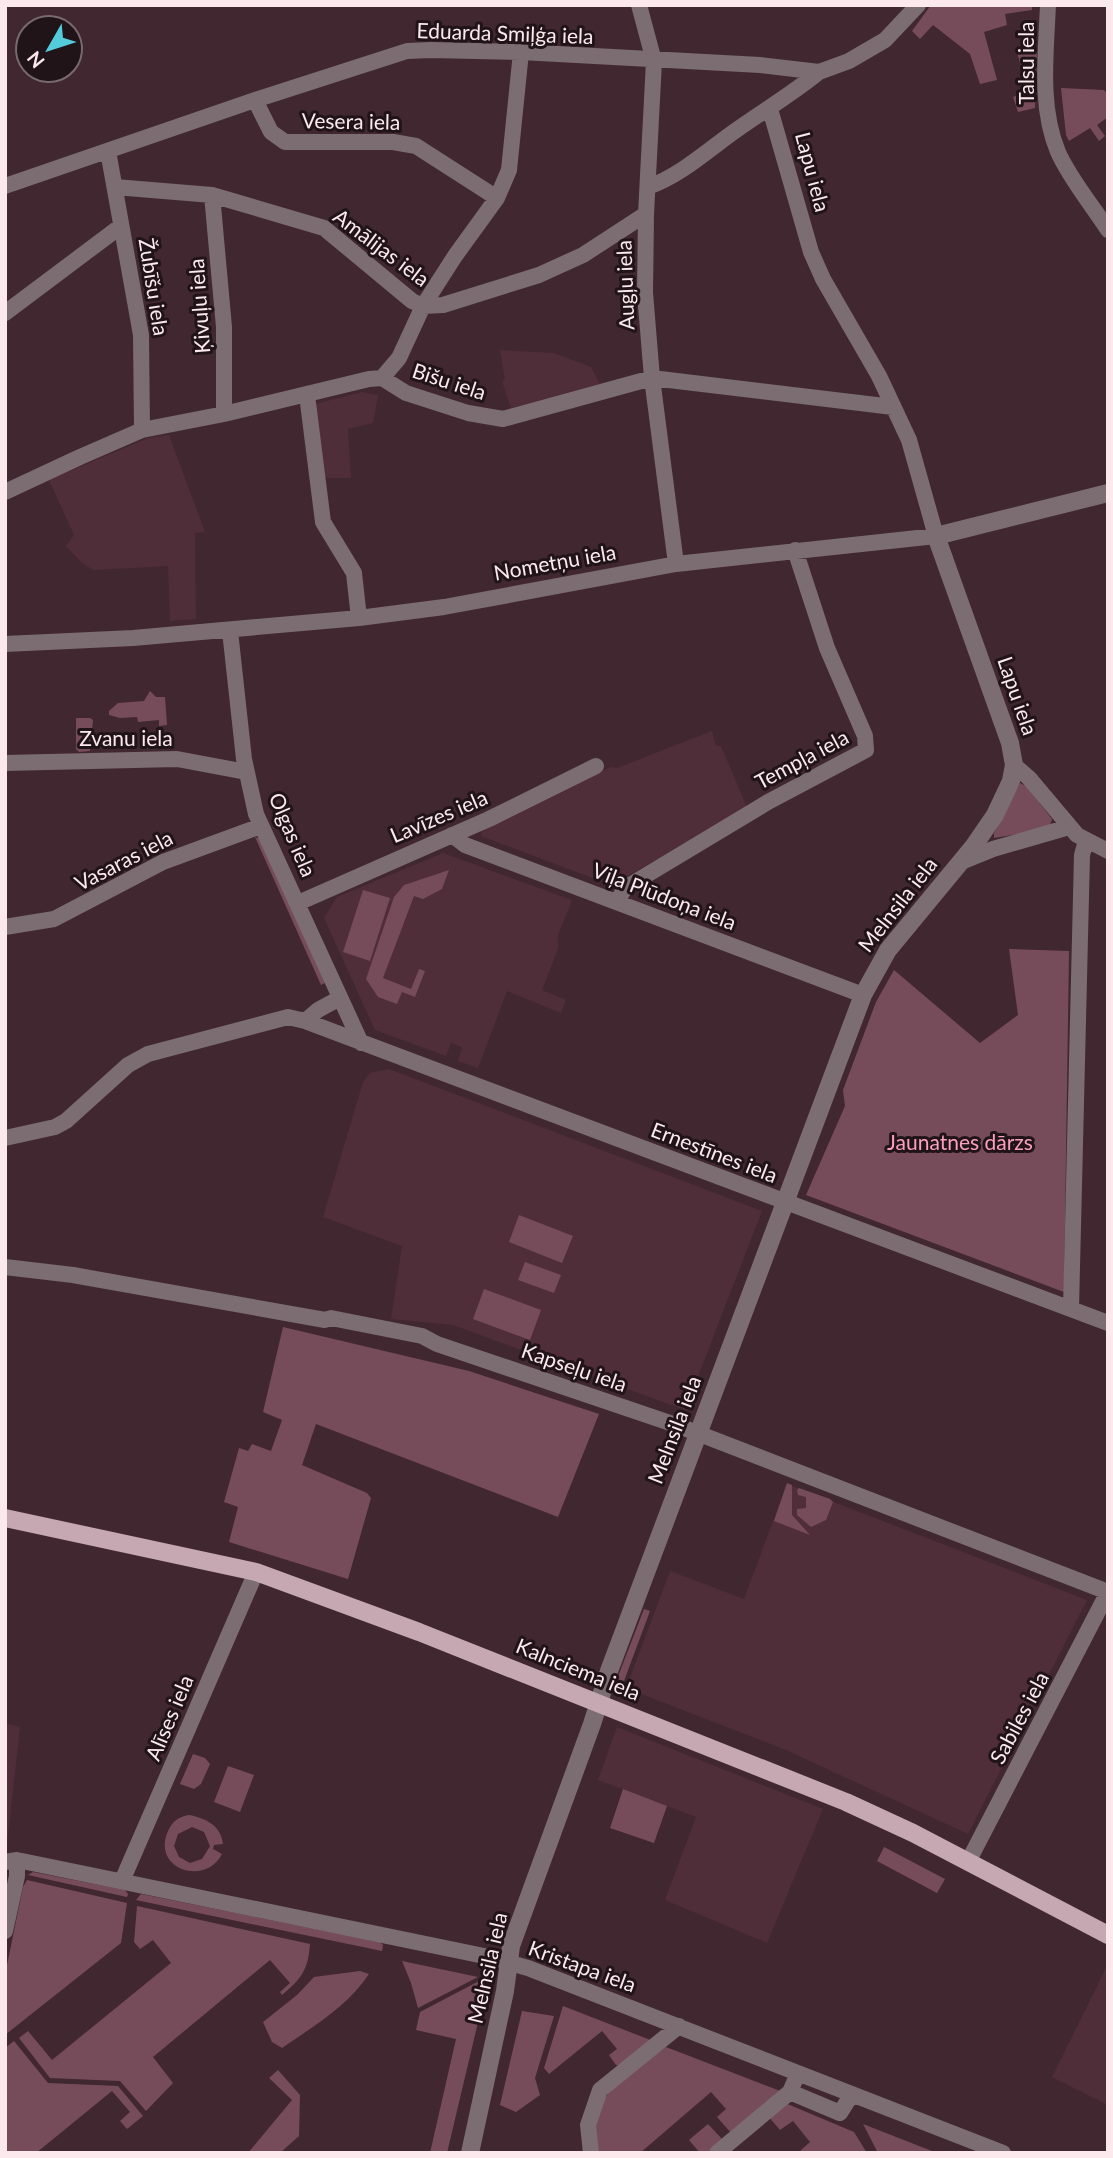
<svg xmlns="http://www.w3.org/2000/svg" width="1113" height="2158" viewBox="0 0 1113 2158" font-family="Lato,sans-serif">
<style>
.built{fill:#4f2e39}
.green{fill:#774c5a;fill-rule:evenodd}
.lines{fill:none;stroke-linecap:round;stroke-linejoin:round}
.minor{stroke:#7b6d71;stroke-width:16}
.tertiary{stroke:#7b6d71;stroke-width:18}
.primary{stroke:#c5a8b1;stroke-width:18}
.labels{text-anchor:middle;stroke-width:6;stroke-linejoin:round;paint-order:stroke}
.street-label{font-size:21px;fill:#fbe9ee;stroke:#201418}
.park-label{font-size:21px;fill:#fc9fbf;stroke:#201418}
</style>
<rect width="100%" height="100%" fill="#412730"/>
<path class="built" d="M500,350l54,3 37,14 9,17 -89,24 -9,-27 3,-1z
M362,392l16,3 -5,28 -25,6 3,49h-22l-6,-2 -8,-72z
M169,435l36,97 -10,1 1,86 -26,2 -2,-55 -75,4 -11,-7 -16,-17 8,-11 -25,-55 99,-42z
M712,731l4,15h5l26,61 -41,25 -95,53 -130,-49 2,-6 116,-58 12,-5 6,1z
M443,853l129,47 -14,35v14l-16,41 24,10 -5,13 -54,-22 -29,77 -20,-7 4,-14 -11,-4 -5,13 -71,-26 -51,-112 13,-21z
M389,1069l373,142 -77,199 -232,-85 -62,-6 11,-73 -79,-29 40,-135 7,-9z
M787,1484l300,116 -119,234 -182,-84 -160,-62 44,-117 74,28z
M5,1723l15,4 -13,117h-2z
M617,1727l206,82 -56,134 -102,-43 31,-83 -98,-37z
M1108,1964v141l-56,-28z"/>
<path class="green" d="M931,5h101v5l-27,4 2,11 -23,7 13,48 -17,4 -10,-30 -37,-29 -13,14 -8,-8z
M1029,48l8,1 -2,59 -17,4 -5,-15 15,-5 -11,-40z
M1061,88l43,2 4,5v22l-11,8 8,11 -6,5 -9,-13 -21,13 -3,-6z
M150,691l6,6h9l2,28 -8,1v-6l-21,2 -1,-5 -17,1 -11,-3v-4l9,-8 26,-2z
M76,718h14l3,2 -3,31 -11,1 -3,-3z
M1020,783l6,3 26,33 -2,6 -19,7 -37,6v-5z
M255,837l5,2 65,144 -4,2z
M449,870l-7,19 -19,10 -9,-3 -31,82 28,11 8,-20 6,2 -10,26 -13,-5 -5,12 -19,-7 -12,-18 28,-82 10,-12z
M363,890l27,8 -20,63 -27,-9z
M1009,949l60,2 -5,341 -258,-97 39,-89 -2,-16 33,-88 18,-32 86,73 38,-28z
M519,1215l54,21 -11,27 -53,-21z
M525,1262l36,13 -7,18 -36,-13z
M484,1289l57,21 -11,30 -57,-21z
M283,1327l186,44 130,43 -41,103 -242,-93 -14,41 65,28 4,5 -23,81 -119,-37 9,-35 -14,-5 15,-54 9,3 4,-7 19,7 11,-31 -19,-8z
M787,1483l5,2v30l18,20 -36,-14z
M799,1488l31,11 3,3 -7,18 -15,7 -14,-12v-6l9,-1v-11l-8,-2 -1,-5z
M644,1609l6,2 -26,70 -7,-2z
M193,1754l12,4 5,6 -9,20 -7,5 -14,-5z
M228,1766l26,9 -14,37 -26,-10z
M623,1789l44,17 -13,37 -44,-15z
M189,1815c16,3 32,10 34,29l-9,1 -1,4 9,5c-17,33 -71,15 -54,-23 5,-10 10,-14 21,-16zM192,1827l12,5 6,14 -8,13 -12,4 -11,-6 -5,-11 4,-12z
M884,1847l61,32 -8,14 -60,-32z
M33,1872l92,18 3,4 -1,3 -99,-22z
M27,1880l100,23 -6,40 -116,92v-60l18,-88z
M141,1894l239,48 3,3 -1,6 -246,-51z
M137,1906l173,38c-2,26 -8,34 -28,51l-2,-3 10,-9 -20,-23 -117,97 20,26 -27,28 -26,-30 -70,-3 -31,-40 9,-7 24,29 119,-97 -18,-23 -13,9 -6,-7z
M402,1961l76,16 -60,31 -7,-25z
M360,1971l9,3c-21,32 -55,52 -87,74l-10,-6 -9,-20 34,-27 17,-18z
M481,1980l4,7 -1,10 -37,156h-17l26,-114 -40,-9 4,-18z
M563,2006l90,35 -32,24h-5l-7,-10 8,-6 -15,-18 -53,43 -5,-6z
M522,2011l32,5 -19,62 5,17 -24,17 -16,-7z
M14,2041l34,42 70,3 25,30 -16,13 -7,-8 10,-9 -18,-21 -76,62h-31v-105z
M666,2047l117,45 -51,42 -15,-17 9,-8 -15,-17 -71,61h-44c0,-14 -3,-31 3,-44 11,-27 44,-45 67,-62z
M278,2070l22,25 -1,41 -19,17h-32l44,-53 -23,-22z
M785,2103l69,29 13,21h-69l12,-11 -17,-21 -13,9 -12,-14z
M708,2124l14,15 -15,14h-7l-11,-13z
M863,2124l74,29h-59z"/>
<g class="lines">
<path class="minor" d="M639,5l15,56 -8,153 -1,79 7,85 24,186
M1048,5c-2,48 -9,102 10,147 12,27 34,53 50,78
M255,100l16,32 14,10h108l23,4 81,52
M108,151l33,184 1,95
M5,186l250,-86 152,-49 24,-1 90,2 239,13 59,7 30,-11 36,-21 33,-35
M115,187l97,8 112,33 88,73 11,5 20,-1 96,-30 44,-20 63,-41
M648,187c32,-11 60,-37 87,-56 28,-20 57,-37 84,-59
M212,195l12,132v87
M5,313l116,-87
M382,378l17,-20 24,-52 32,-50 42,-58 12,-28 12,-118
M307,395l16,127 31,51 5,45
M5,492l75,-35 62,-27 82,-16 145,-35 13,-1 24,15 62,20 35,6 149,-41 241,29
M230,631l14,128 12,55 105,229
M5,644l128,-6 226,-20 85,-11 232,-43 260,-28 -27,-96 -30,-64 -56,-97 -12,-27 -41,-143
M5,763l172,-4 69,13
M1014,765l15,13 48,57 31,16
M452,835l13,10 398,150
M961,862l32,-13 76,-22
M618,901l5,-10 7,-6 138,-83 98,-52 -1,-14 -38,-88 -32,-98
M298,903l191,-84 107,-53
M5,927l49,-8 109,-57 98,-36
M305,1021l13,-11 22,-12
M5,1138l50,-11 11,-6 62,-56 20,-11 140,-37 17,4 803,302
M5,1267l68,8 252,45 6,-2 91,18 15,8 242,82 429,166
M1071,1309l11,-454 4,-14
M5,1862l12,-2 472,97 39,11 475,185
M968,1862l140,-270
M122,1881l134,-309
M5,1931l12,-55v-16
M790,2092l50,21 12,-19
M591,2153l-3,-28 12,-35 79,-64
M717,2153l73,-61 8,-19"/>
<path class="tertiary" d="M470,2153l35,-162 6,-45 81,-222 17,-53 254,-676 25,-45 85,-103 22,-32 16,-34 3,-16 -4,-22 -74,-207 172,-43"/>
<path class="primary" d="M5,1518l251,54 163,60 427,170 67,31 195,102"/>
</g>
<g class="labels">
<g class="street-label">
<text transform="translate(505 34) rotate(2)" y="7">Eduarda Smiļģa iela</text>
<text transform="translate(1027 63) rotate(-90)" y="7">Talsu iela</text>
<text transform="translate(351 122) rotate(1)" y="7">Vesera iela</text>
<text transform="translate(812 172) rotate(75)" y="7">Lapu iela</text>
<text transform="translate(381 248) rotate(37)" y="7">Amālijas iela</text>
<text transform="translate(626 285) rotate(-92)" y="7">Augļu iela</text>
<text transform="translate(153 287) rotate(81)" y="7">Žubīšu iela</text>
<text transform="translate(200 306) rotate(-94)" y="7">Ķivuļu iela</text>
<text transform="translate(449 382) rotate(18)" y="7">Bišu iela</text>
<text transform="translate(555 563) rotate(-10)" y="7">Nometņu iela</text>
<text transform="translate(1017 696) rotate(71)" y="7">Lapu iela</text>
<text x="126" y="746">Zvanu iela</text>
<text transform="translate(802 760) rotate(-28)" y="7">Tempļa iela</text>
<text transform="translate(439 817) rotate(-23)" y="7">Lavīzes iela</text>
<text transform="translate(292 835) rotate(67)" y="7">Olgas iela</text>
<text transform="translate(124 861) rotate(-27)" y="7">Vasaras iela</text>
<text transform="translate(664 897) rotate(21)" y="7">Viļa Plūdoņa iela</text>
<text transform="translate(898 905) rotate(-52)" y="7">Melnsila iela</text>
<text transform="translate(714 1153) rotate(21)" y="7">Ernestīnes iela</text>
<text transform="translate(574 1368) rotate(19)" y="7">Kapseļu iela</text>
<text transform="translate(675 1430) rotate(-69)" y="7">Melnsila iela</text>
<text transform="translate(578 1670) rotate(22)" y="7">Kalnciema iela</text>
<text transform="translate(170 1718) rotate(-67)" y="7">Alīses iela</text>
<text transform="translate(1020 1718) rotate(-62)" y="7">Sabiles iela</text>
<text transform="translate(582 1967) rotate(20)" y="7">Kristapa iela</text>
<text transform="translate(488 1968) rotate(-77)" y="7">Melnsila iela</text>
</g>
<g class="park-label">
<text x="960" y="1150">Jaunatnes dārzs</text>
</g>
</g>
<rect width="1113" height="2158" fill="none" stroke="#fbe9ee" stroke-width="14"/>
<g transform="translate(49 49) rotate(231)"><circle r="33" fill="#201418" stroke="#78696e" stroke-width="2"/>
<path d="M0-5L12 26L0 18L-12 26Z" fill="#53cbdb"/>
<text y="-10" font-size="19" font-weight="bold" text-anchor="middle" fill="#fbe9ee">N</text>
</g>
</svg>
